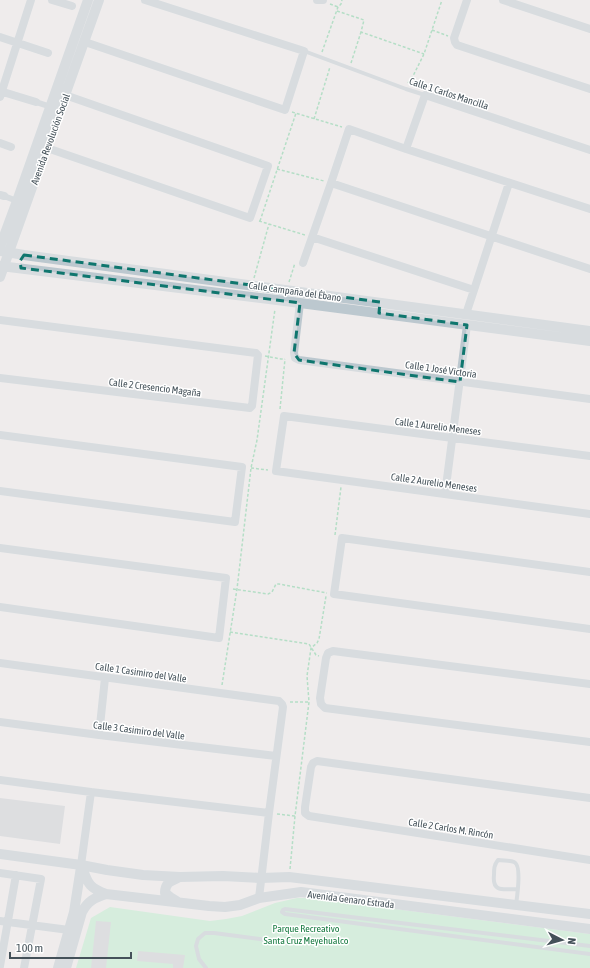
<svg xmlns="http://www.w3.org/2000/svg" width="590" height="968" viewBox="0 0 590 968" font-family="'Asap Condensed',sans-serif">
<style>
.green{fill:#b8eec9}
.building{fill:#c8ccd1}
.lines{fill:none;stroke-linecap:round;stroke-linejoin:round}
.path{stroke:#70cc98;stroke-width:1.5;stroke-dasharray:3 2;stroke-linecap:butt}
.service{stroke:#bcc8cf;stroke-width:4}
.pedestrian{stroke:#bcc8cf;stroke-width:6}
.minor{stroke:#bcc8cf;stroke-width:8}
.tertiary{stroke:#bcc8cf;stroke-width:10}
.marked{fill:none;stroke:#0f766e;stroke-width:3;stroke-dasharray:8 5;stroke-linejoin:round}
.labels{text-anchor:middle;stroke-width:3;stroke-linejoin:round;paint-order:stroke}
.street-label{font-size:10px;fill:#445159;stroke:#fff}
.park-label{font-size:10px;fill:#167a40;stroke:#fff}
</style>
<rect width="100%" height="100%" fill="#efecec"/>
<path class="green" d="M297,898h12l281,36v34h-514l15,-50 19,-11 100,14 16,-2 16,-3 33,-13z"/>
<path class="building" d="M0,798l65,8 -5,38 -60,-8z
M96,921l15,1 -5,46h-15z
M138,951l47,4 -2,13h-10v-4l-36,-3z"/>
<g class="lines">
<path class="path" d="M330,4l8,3
M337,11l27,9 -3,12 63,22
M432,30l16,6
M322,52l16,-45 3,-3 1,-4
M351,63l10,-31
M408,83l5,-7 11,-22 18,-54
M292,112l50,15
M314,119l16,-52
M277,169l47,12
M259,221l46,14
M260,221l36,-108
M254,278l15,-54
M289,282l6,-19
M265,356l16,3h4
M280,409l5,-50
M251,468l17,2
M335,535l6,-48
M233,589l35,5 4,-2 4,-8h3l48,9
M230,632l79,12 7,11 3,1
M222,685l15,-96 14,-121 6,-28 18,-131
M290,702h19
M277,814l18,2
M290,869l5,-53 14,-114 -2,-26 4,-28 6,-5 2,-4 7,-43"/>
<path class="service" d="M304,51l102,38 19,6
M516,905c1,-8 6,-40 -2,-43 -4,-2 -11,-1 -16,-2 -4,5 -4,9 -4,15 -2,18 10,14 23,14
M590,946l-305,-37 -2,1 -1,2 3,2 305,40
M206,968l-7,-9 -3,-13 2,-7 7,-6h9l76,10"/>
<path class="pedestrian" d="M36,102l15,5
M4,196l13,5"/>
<path class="minor" d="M52,0l20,6
M317,0h6
M467,0l-13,38 1,4 2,3 133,44
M503,0l87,29
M0,37l48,16
M85,42l200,68 19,-59 -159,-51
M0,91l36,11
M0,97l31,-97
M0,143l11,4
M47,148l203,70 18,-52 -203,-71
M406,149l19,-54 165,55
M331,183l259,86
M0,195l4,1
M312,237l162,53
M303,263l28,-80 18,-54 57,20 184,60
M300,303l-6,50 1,5 4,2 291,39
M466,314l8,-24 35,-107
M0,320l256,33 2,2 -6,51 -2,2 -250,-30
M0,435l242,32 -7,55 -235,-31
M590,456l-306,-40 -8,55 314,43
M445,494l22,-169
M0,548l226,30 -7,60 -219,-31
M590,572l-248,-34 -8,56 256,35
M0,663l279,38 3,3 1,3 -14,106 -10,85
M590,684l-257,-33 -5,2 -2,5 -6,40 1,6 4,4 265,34
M0,722l99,13 177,21
M99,735l6,-57
M0,780l91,12 178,21
M590,798l-273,-37 -4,2 -2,4 -6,40v6l4,3 281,44
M81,865l10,-73
M0,873l41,6 -17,89
M0,921l69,9
M0,966l16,-91"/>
<path class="tertiary" d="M0,247l17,-46 71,-201
M0,251l24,4 566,76
M0,266l277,34 313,41
M0,277l99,-277
M0,854l81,11 26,5 36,5 37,2 43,-1 38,2 28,-1 301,37
M81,865c7,17 6,22 25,29l103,12 16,1 15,-2 19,-7 42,-6 289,37
M178,902l-8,-5 -5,-4c0,-11 6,-12 15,-16
M58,968l16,-56 7,-45
M66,968l16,-56c6,-11 12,-14 24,-18"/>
</g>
<path d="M0 0H590V968H0ZM24,255l356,47 -1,11 88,12 -7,57 -161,-22 -5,-7 6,-50 -279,-35 -1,-7z" fill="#efecec" fill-opacity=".55" fill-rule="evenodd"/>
<path class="marked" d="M24,255l356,47 -1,11 88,12 -7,57 -161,-22 -5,-7 6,-50 -279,-35 -1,-7z"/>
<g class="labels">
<g class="street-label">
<text transform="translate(449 93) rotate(18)" y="4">Calle 1 Carlos Mancilla</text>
<text transform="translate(50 139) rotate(-70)" y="4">Avenida Revolución Social</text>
<text transform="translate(295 291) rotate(8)" y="4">Calle Campaña del Ébano</text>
<text transform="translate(441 369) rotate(8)" y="4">Calle 1 José Victoria</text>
<text transform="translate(155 387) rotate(7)" y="4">Calle 2 Cresencio Magaña</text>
<text transform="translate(438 426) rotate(7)" y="4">Calle 1 Aurelio Meneses</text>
<text transform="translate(434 482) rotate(8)" y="4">Calle 2 Aurelio Meneses</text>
<text transform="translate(141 672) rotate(8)" y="4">Calle 1 Casimiro del Valle</text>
<text transform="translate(139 730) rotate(7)" y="4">Calle 3 Casimiro del Valle</text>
<text transform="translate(451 828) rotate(9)" y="4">Calle 2 Carlos M. Rincón</text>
<text transform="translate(351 899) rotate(7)" y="4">Avenida Genaro Estrada</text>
</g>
<g class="park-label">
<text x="306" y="932">Parque Recreativo<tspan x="306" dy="12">Santa Cruz Meyehualco</tspan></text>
</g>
</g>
<g transform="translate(562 940) rotate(96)" stroke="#ffffff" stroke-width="3" paint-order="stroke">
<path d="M0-3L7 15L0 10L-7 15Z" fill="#445159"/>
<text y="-6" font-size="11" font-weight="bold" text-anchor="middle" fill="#445159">N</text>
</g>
<path d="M10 952v6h121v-6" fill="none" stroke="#445159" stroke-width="2"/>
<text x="16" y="952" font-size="12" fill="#445159" stroke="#ffffff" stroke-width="3" paint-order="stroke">100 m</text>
</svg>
